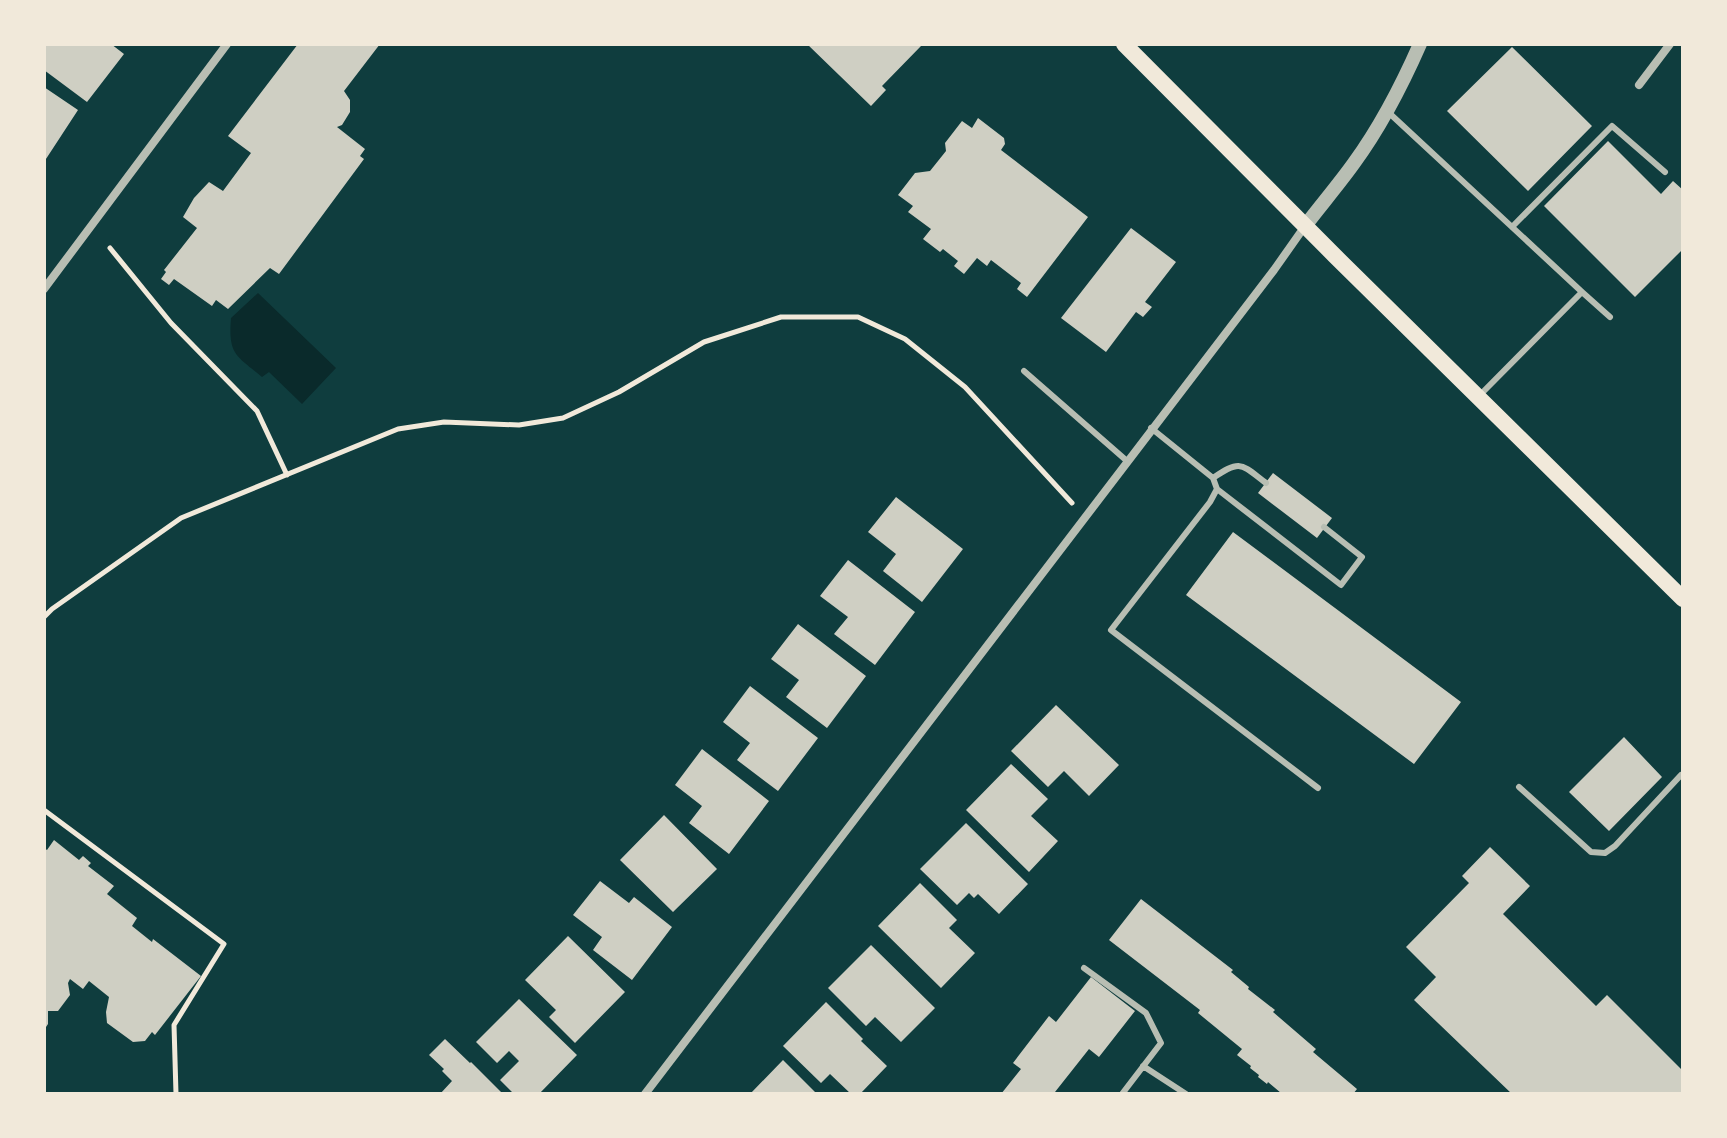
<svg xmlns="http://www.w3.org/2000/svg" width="1727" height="1138" viewBox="0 0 1727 1138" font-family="'Titillium Web',sans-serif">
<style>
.water{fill:#0a2a2b}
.building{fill:#cfcfc3}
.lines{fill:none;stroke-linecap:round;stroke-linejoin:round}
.path{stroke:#f1e9da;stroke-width:5}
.service{stroke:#b8beb3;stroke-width:6}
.minor{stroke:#b8beb3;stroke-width:8}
.tertiary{stroke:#b8beb3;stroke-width:14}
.secondary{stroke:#f1e9da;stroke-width:16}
</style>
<rect width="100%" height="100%" fill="#0f3d3e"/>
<path class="water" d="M258,293l78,75 -34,36 -33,-32 -7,5c-26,-22 -34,-22 -31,-59z"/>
<path class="building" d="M44,44h67l13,10 -37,48 -43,-32z
M298,44h82l-36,47 6,9v12l-8,13 -5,2 28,22 -5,7 4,3 -85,115 -9,-6 -42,41 -12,-9 -4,6 -38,-27 -5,6 -8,-6 5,-7 -2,-2 33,-42 -14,-11 11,-19 15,-16 14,9 28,-38 -23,-17z
M807,44h112l2,2 -39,40 4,4 -15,16z
M1512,47l80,79 -64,65 -81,-80z
M44,87l34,23 -34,52z
M978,118l26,20 1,6 -4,6 87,67 -61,80 -10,-8 4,-6 -30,-23 -4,6 -10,-8 -13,16 -10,-8 4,-5 -15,-12 -3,3 -17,-13 8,-10 -23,-17 5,-6 -15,-11 17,-22 15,-2 16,-20 -1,-8 17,-22 10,7z
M1608,141l53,53 12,-13 10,9v59l-48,48 -91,-91z
M1131,228l45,34 -31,40 7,5 -9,10 -7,-5 -30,40 -45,-34z
M1273,473l59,45 -15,20 -59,-45z
M896,497l67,52 -41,53 -39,-31 13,-17 -28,-22z
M1233,532l228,170 -47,62 -228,-169z
M848,560l67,52 -40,53 -41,-31 14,-17 -28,-21z
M798,624l68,52 -39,52 -41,-31 13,-17 -28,-21z
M750,686l68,52 -40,53 -41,-31 13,-17 -27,-21z
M1056,705l63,60 -30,31 -25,-25 -16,16 -37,-36z
M1624,737l38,40 -53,54 -40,-39z
M702,749l67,52 -40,53 -40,-31 13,-17 -27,-21z
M1011,764l37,35 -17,17 27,25 -29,31 -63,-62z
M664,815l53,54 -44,43 -53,-52z
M966,823l62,61 -29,30 -21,-20 -4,4 -5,-5 -12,12 -37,-36z
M54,840l25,20 4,-4 8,7 -3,3 26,20 -7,8 30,24 -5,8 20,16 1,-3 48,37 -46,59 -3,-3 -7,9 -12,1 -26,-19 -1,-11 3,-15 -20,-16 -6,8 -13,-10 -2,4 2,12 -12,16h-10v13l-4,6v-182l3,2z
M1490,847l40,39 -27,28 93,92 11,-11 76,76v23h-171l-98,-94 22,-23 -30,-30 63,-64 -7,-7z
M600,881l29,22 5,-6 38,30 -40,53 -39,-30 9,-13 -29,-22z
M920,883l37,37 -8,8 26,25 -34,35 -63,-62z
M1141,899l92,71 -2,2 18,15 -1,2 27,21 -2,2 43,37 -3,3 44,37 -4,5h-73l1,-1 -13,-11 -1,2 -9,-7 1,-2 -9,-7 1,-2 -14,-11 5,-6 -44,-36 2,-3 -91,-70z
M568,936l57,56 -50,51 -26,-26 7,-7 -31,-30z
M871,945l64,63 -34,34 -26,-25 -9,9 -38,-38z
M1091,977l44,34 -36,46 -10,-8 -34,43 2,2h-56l20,-25 -8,-6 36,-47 7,6z
M519,999l58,56 -38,39h-25l-14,-14 19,-19 -10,-10 -12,12 -21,-21z
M826,1002l37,37 -2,2 26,25 -27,28h-9l-21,-20 -9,9 -38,-37z
M445,1039l25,24 1,-1 32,32h-63l12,-13 -10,-10 2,-2 -15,-14z
M783,1060l34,34h-67z"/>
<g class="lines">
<path class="path" d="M110,248l61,75 86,88 30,64
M44,617l8,-8 129,-91 217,-89 46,-7 75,3 44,-7 56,-26 85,-50 77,-25h77l47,22 60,48 107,116
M44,810l180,134 -50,81 2,69"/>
<path class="service" d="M1387,111l195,181 -103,104
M1512,227l100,-101 53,46
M1582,292l28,25
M1024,371l103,90
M1151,428l62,50 4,11 124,96 21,-28 -38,-30
M1213,478c28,-19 28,-14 53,5
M1217,489l-7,13 -99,128 207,158
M1519,787l72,65 14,1 10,-7 66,-71
M1084,968l62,45 15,30 -39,51
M1143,1066l43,28"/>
<path class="minor" d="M1639,85l31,-41
M44,289l183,-245
M645,1094l629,-824 31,-44"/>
<path class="tertiary" d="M1305,226c16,-21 34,-42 49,-63 27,-37 48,-78 66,-119"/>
<path class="secondary" d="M1124,44l211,212 348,343"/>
</g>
<rect width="1727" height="1138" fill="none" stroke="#f1e9da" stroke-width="92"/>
</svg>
